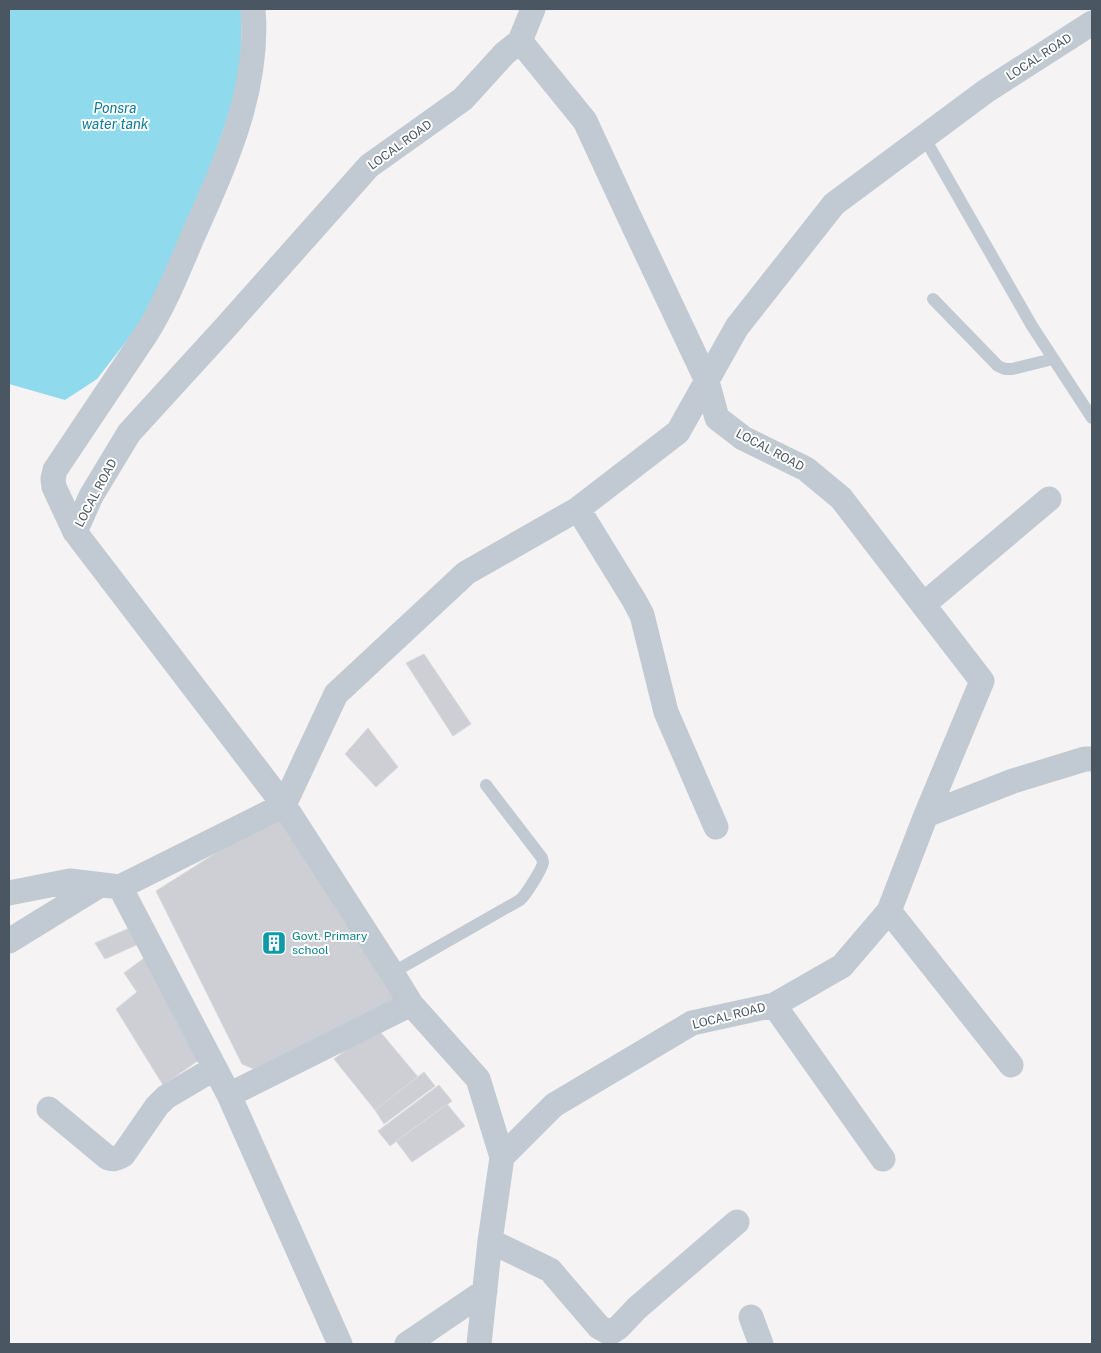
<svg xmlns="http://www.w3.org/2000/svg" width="1101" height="1353" viewBox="0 0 1101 1353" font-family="'Public Sans',sans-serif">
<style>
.water{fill:#90daee}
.building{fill:#cdcfd5;stroke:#d7d9de}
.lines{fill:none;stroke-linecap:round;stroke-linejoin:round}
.lane{stroke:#c1cad2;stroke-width:12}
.street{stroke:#c1cad2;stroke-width:25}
.labels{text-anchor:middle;stroke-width:4;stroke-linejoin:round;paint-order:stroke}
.street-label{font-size:12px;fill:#4a5661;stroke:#fff}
.culture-label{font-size:12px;fill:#0d838f;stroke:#fff;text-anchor:start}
.water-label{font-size:14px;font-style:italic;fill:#0c7c9b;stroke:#fff}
</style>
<rect width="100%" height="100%" fill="#f5f3f3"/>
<path class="water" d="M9,9h233l-2,70 -40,121 -55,117 -48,62 -32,21 -56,-16z"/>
<path class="building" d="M424,654l47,70 -18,12 -47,-73z
M368,728l30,39 -22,20 -31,-33z
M276,815l127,180 -149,74 -12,-5 -86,-173z
M132,927l9,16 -36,16 -10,-16z
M147,956l59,99 -43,30 -47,-76 21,-17 -13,-19z
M377,1028l41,49 -43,33 -41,-51z
M424,1072l11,14 -51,38 -9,-14z
M439,1085l13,16 -62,45 -12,-15z
M447,1104l18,22 -53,36 -16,-21z"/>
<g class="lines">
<path class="lane" d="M924,137l108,189 60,92
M933,299l65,67 7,3h7l41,-10
M392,973l128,-73c5,-4 23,-32 23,-38 0,-1 -1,-3 -1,-4l-56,-73"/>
<path class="street" d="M253,9c7,81 -29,157 -61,229 -14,33 -27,66 -46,96l-91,136 -2,9 1,8 21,45 209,273 108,168 19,31 67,75 24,78 -12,84 -11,103
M578,509l56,91 8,15 24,97 50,115
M75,532l16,-36 38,-63 95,-104 145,-163 94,-67 42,-46 15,-12 13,-32
M923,605l126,-106
M284,805l52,-111 130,-121 112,-64 100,-77 59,-105 97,-123 152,-113 106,-68
M926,815l87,-34 72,-22h7
M120,887l109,208 111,249
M9,893l61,-12 50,6 164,-82
M889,911l122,154
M9,941l91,-56
M774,1005l109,154
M229,1095l182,-91
M49,1109l59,49c6,2 9,0 15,-3l34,-49 9,-9 49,-29
M502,1157l52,-52 138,-82 82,-18 68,-39 47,-55 37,-96 56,-134 -141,-183 -35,-29 -63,-31 -26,-20 -10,-37 -79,-167 -43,-93 -65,-80
M490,1241l60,29 49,57 11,6 9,-6 18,-19 100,-86
M751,1317l10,27
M407,1344l78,-53"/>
</g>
<defs>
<symbol id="building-square" viewBox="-11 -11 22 22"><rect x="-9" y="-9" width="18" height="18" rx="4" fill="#0f9aa8" stroke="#fff"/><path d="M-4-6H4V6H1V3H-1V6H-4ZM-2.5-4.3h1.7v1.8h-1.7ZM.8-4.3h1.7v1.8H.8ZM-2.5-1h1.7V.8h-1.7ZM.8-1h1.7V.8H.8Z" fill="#fff"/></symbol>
</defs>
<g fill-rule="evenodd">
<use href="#building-square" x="260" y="929" width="28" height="28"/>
</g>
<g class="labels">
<g class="street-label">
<text transform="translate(1039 57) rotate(-33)" y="4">LOCAL ROAD</text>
<text transform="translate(400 145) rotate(-36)" y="4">LOCAL ROAD</text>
<text transform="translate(770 450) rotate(28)" y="4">LOCAL ROAD</text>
<text transform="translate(96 493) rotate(-62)" y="4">LOCAL ROAD</text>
<text transform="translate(729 1016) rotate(-14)" y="4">LOCAL ROAD</text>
</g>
<g class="culture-label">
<text x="292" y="940">Govt. Primary<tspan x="292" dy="14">school</tspan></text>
</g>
<g class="water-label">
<text x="115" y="113">Ponsra<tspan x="115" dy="16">water tank</tspan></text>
</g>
</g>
<rect width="1101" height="1353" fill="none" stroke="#4a5661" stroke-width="20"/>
</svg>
